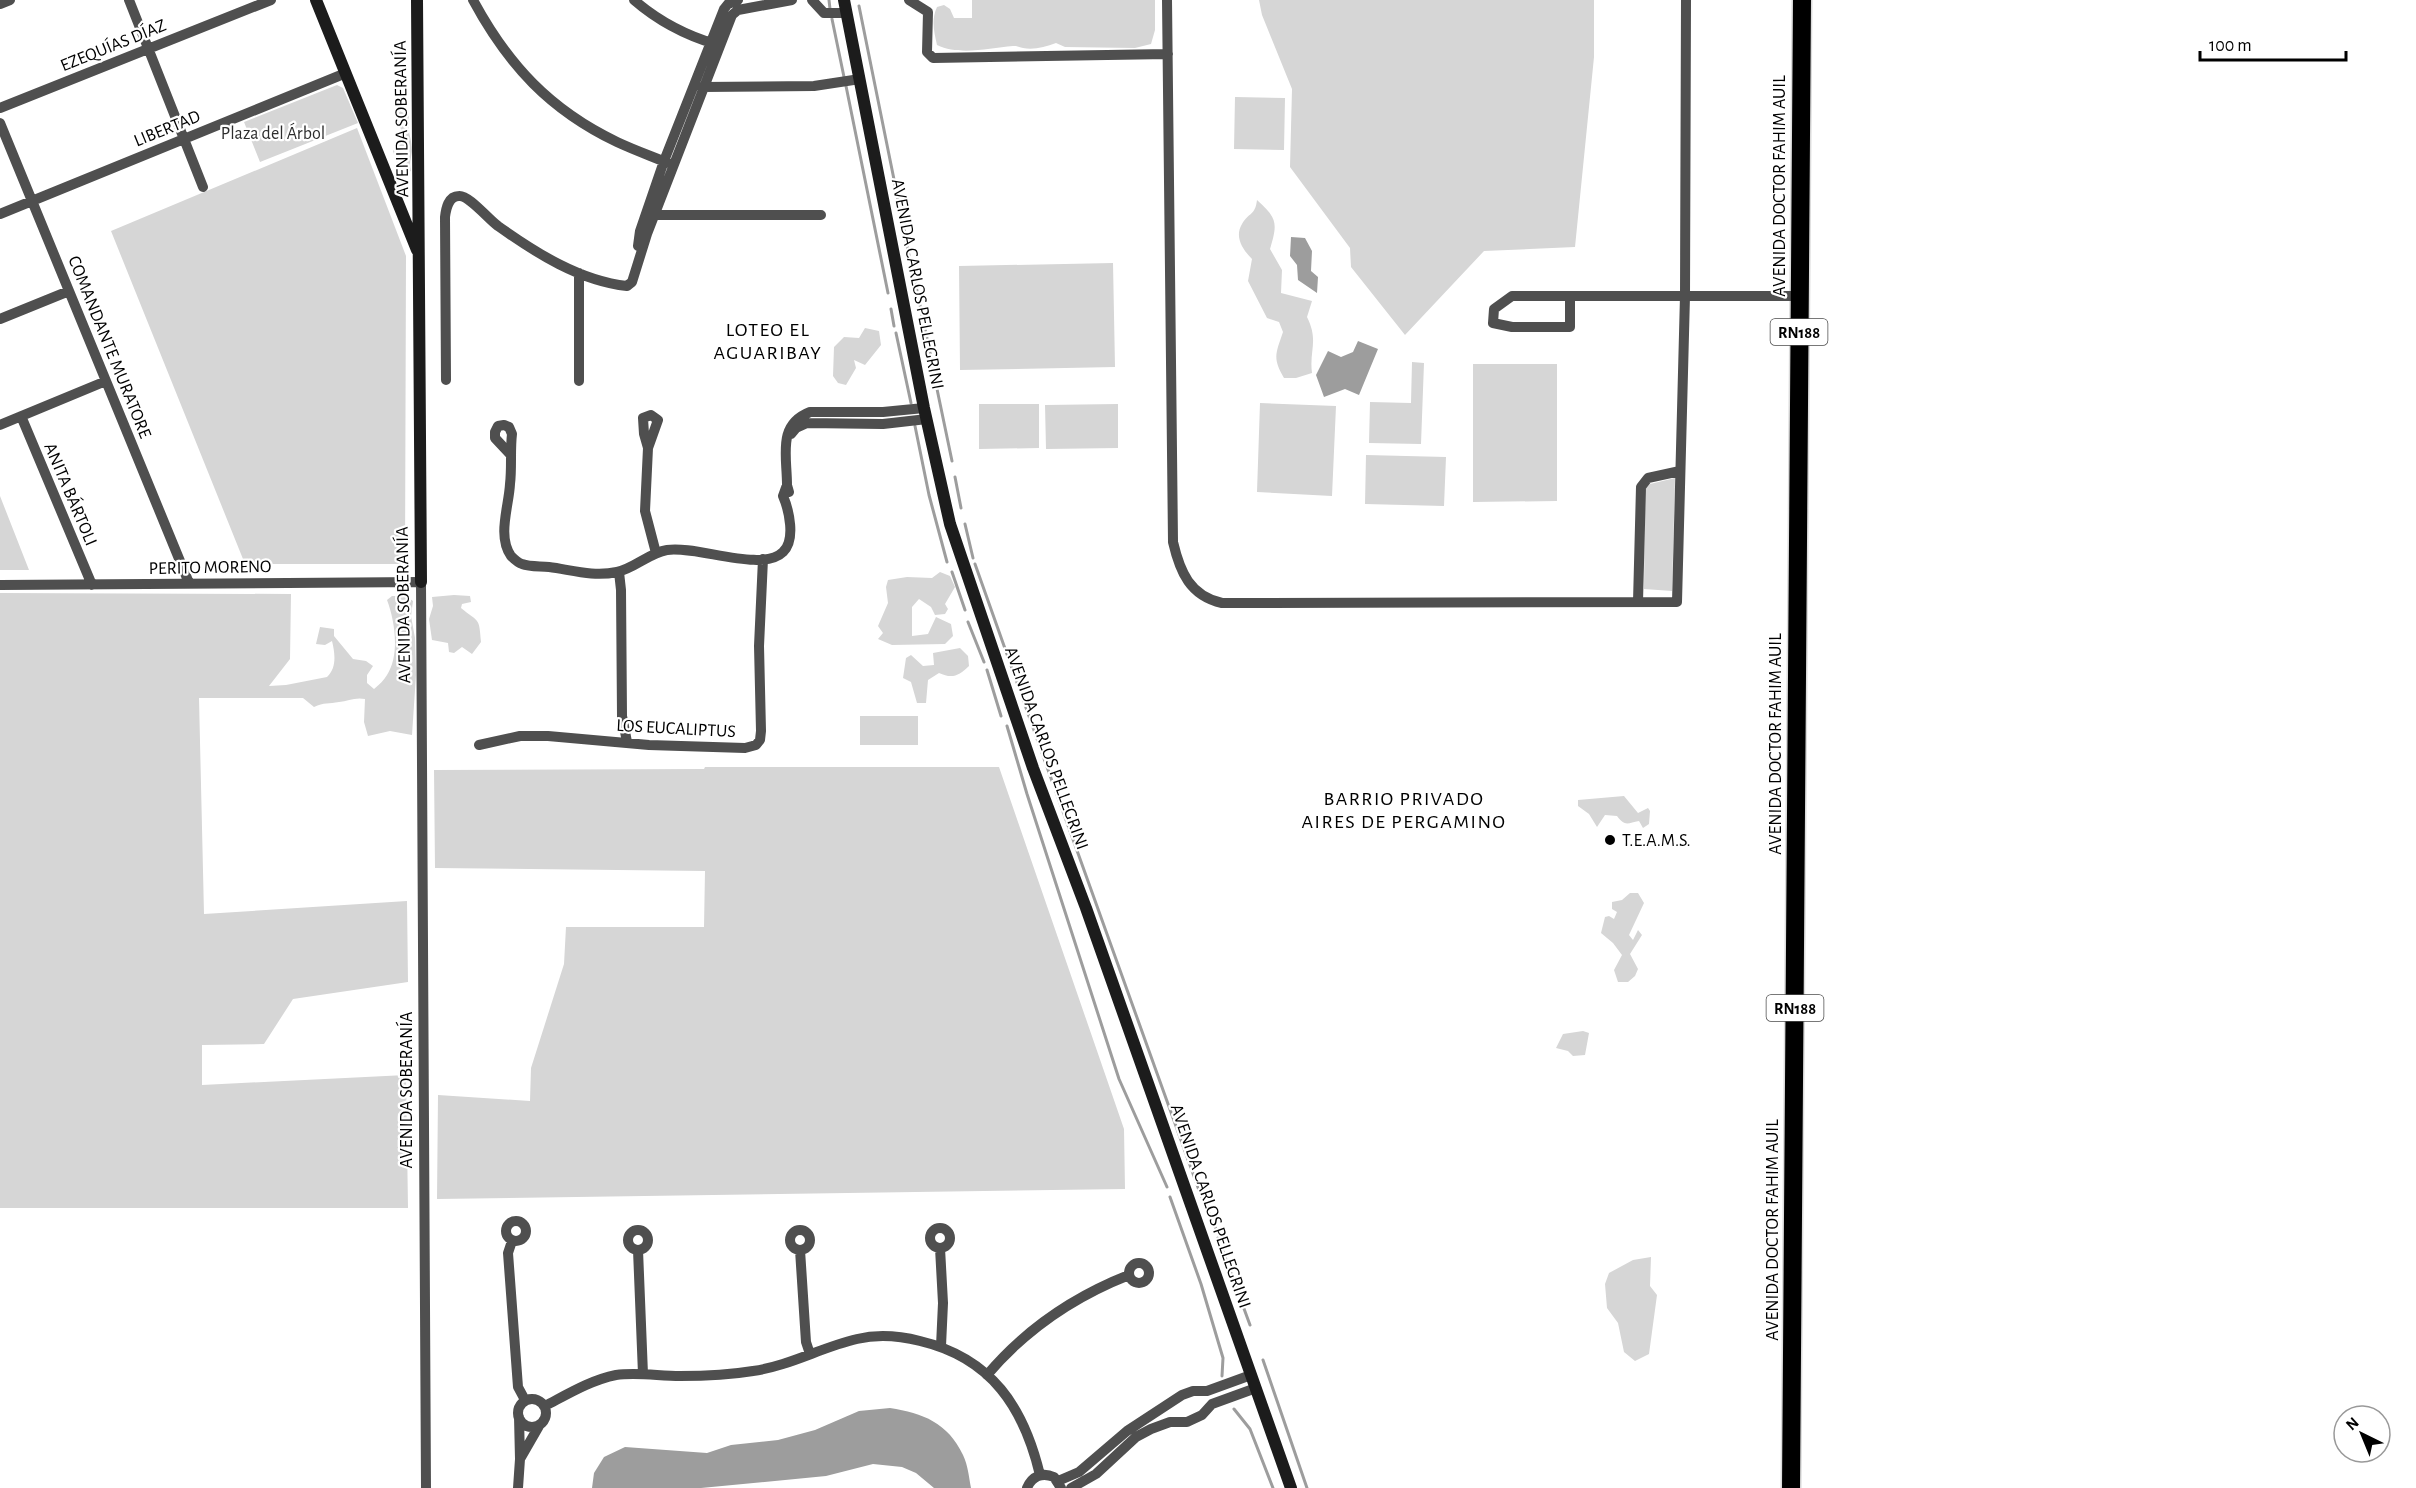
<svg xmlns="http://www.w3.org/2000/svg" width="2416" height="1488" viewBox="0 0 2416 1488" font-family="'Alegreya Sans',sans-serif">
<style>
.green{fill:#d6d6d6}
.water{fill:#9d9d9d}
.lines{fill:none;stroke-linecap:round;stroke-linejoin:round}
.stream{stroke:#9d9d9d;stroke-width:3}
.highway-casing{stroke:#dbdbdb;stroke-width:21}
.street{stroke:#4f4f4f;stroke-width:10}
.secondary{stroke:#1c1c1c;stroke-width:12}
.highway{stroke:#000;stroke-width:18}
.poi-dot{fill:#000;stroke:#fff;stroke-width:2}
.labels{text-anchor:middle;stroke-width:4.5;stroke-linejoin:round;paint-order:stroke}
.shield{fill:#fff;stroke:#4c4c4c;stroke-width:1.5}
.shield-label{font-size:16px;font-weight:bold;fill:#000}
.street-label{font-size:18px;fill:#000;stroke:#fff}
.park-label{font-size:18px;fill:#2d2d2d;stroke:#fff}
.poi-label{font-size:18px;fill:#000;stroke:#fff;text-anchor:start}
.neighbourhood-label{font-size:20px;letter-spacing:1.5px;fill:#000;stroke:#fff}
</style>
<rect width="100%" height="100%" fill="#fff"/>
<path class="green" d="M972,0h183v30l-4,14 -16,4 -70,-1 -9,-4c-11,4 -22,7 -33,5 -4,-1 -6,-2 -10,-2 -24,2 -53,10 -76,-1 -3,-13 -6,-25 0,-38l7,-2 6,4 4,9h18z
M1259,0h335v57l-19,190 -91,4 -79,84 -54,-68 -1,-19 -60,-81 2,-78 -30,-74z
M337,85l6,3 15,35 -98,39 -16,-40z
M1235,97l50,1 -1,52 -50,-1z
M400,111l9,5c-3,12 3,23 3,35 -1,8 -3,12 -1,20l-10,4 -8,-24 6,-7 4,-12 -8,-12z
M357,128l49,128 -1,308h-160l-134,-333z
M1257,200c20,18 21,23 13,49l12,21 -1,23 31,8 -5,16c12,24 2,33 5,56l-16,5h-12c-12,-20 -8,-25 -1,-46l-4,-10 -12,-4 -19,-37 4,-22c-9,-9 -18,-22 -10,-35 7,-12 13,-8 15,-24z
M1113,263l2,104 -155,3 -1,-104z
M865,328l14,3 2,14 -16,20 -11,-5 2,8 -10,17 -8,-2 -5,-7 1,-29 10,-10 15,1z
M1412,362l12,1 -3,81 -52,-1 1,-41 41,1z
M1473,364h84v137l-84,1z
M1260,403l76,3 -4,90 -75,-4z
M979,404h60v44l-60,1z
M1118,404v44l-72,1 -1,-44z
M1366,455l80,2 -2,49 -79,-2z
M1675,478l-3,113 -28,-2 1,-99 5,-6z
M0,496l29,74h-29z
M940,572l10,4 5,11 -10,17 3,5 -3,5 -10,1 -4,-8 -12,-8 -7,8v29l16,-2 8,-17 15,7 2,12 -8,8 -53,1 -14,-6 5,-6 -5,-7 10,-23 -2,-16 2,-7 19,-3 25,1z
M0,593l291,1 -1,65 -21,27 17,-1 41,-8c10,-9 8,-24 5,-36l-7,4 -9,-1 4,-17 14,2v7l19,23 13,2 7,5 -6,9v8l7,6c5,-4 10,-9 13,-14 13,-20 8,-54 0,-75l5,-4h14l7,5 -2,15 4,22 1,37 -4,60 -22,-4 -22,5 -4,-14 1,-23c-10,-2 -17,2 -26,3 -10,2 -15,0 -25,5l-11,-9h-104l5,216 203,-13 1,81 -115,17 -29,45 -62,1v40l204,-10 2,133h-408z
M454,595l16,1 1,6 -9,2 -1,4c18,15 18,8 20,34l-9,12 -10,-7 -8,6 -5,-1 -1,-9 -16,-3 -3,-21 4,-13 -1,-9z
M960,648l8,8 1,10c-10,10 -17,13 -30,7l-11,7 -2,23h-9l-6,-21 -8,-4 3,-20 5,-3 12,11 11,-1 -1,-12z
M860,716h58v29h-58z
M705,767h294l125,362 1,60 -688,10 1,-104 92,6 1,-33 33,-104 2,-37h138l1,-56 -270,-3 -1,-98 270,-1z
M1624,796l14,17 10,-5 2,3 -1,13 -6,4 -4,-7c-11,2 -14,6 -22,-5l-12,-1 -8,12 -8,-13 -11,-8v-6z
M1630,893h8l6,10 -15,32 4,5 5,-10 4,5 -12,19 8,15 -3,7 -7,6h-10l-4,-12 8,-15 -9,-12 -12,-10 4,-16 4,-1 5,3 3,-7 -5,-3v-7l10,-2z
M1583,1031l6,2 -4,22 -12,1 -5,-5 -12,-3 7,-14z
M1651,1257l-1,29 7,9 -8,59 -14,7 -11,-9 -6,-29 -11,-15 -2,-24 4,-11 24,-13z"/>
<path class="water" d="M1291,237l14,1 7,13 -1,20 7,6 -1,16 -19,-13 -1,-15 -7,-9z
M1358,341l20,8 -19,46 -14,-6 -21,8 -8,-22 12,-24 13,6 12,-5z
M890,1408c33,5 58,15 73,47 5,10 6,23 8,33h-37l-18,-15 -14,-6 -29,-3 -47,12 -125,12h-109l2,-15 10,-16 21,-10 82,6 24,-8 47,-5 37,-10 44,-19z"/>
<g class="lines">
<path class="stream" d="M829,0l1,9
M859,6l46,228
M832,19l12,58
M846,86l42,207
M906,241l5,24
M913,272l23,109
M891,309l3,17
M896,333l15,70
M937,389l15,72
M915,426l14,69 18,67
M955,477l6,31
M965,524l8,34
M975,564l77,217
M952,572l13,38
M968,622l16,40
M987,670l14,46
M1007,726l20,68 92,285 48,108
M1056,792l144,401 16,36
M1170,1197l31,87 22,74 -1,18
M1218,1238l32,87
M1263,1360l44,128
M1234,1409l16,20 23,59"/>
<defs>
<path id="highway" d="M1791,1488l11,-1488"/>
</defs>
<use href="#highway" class="highway-casing"/>
<path class="street" d="M129,0l74,187
M473,0c35,65 77,110 144,142 17,8 34,14 51,21
M634,0c23,20 51,35 81,44
M812,0l12,13h22
M909,0l19,12 -1,40 6,6 235,-4
M1167,0l6,542c7,30 17,54 49,61l455,-1 8,-306 1,-296
M0,4l10,-4
M702,87l112,-1 46,-7
M0,108l271,-108
M0,123l189,460
M0,214l346,-141
M655,215h166
M638,246l2,-15 24,-70 60,-152 4,-5 10,-4
M1570,296v31h-58l-19,-4 1,-14 18,-13h287
M0,319l69,-28
M446,380l-1,-163c1,-8 3,-21 14,-21 10,-1 30,24 39,30 38,27 82,55 129,60l5,-4 15,-48 85,-219 6,-5 54,-10
M579,381v-108
M21,416l71,169
M0,425l106,-44
M791,434l5,-6 11,-5 76,1 44,-5
M648,448l-4,-14 -1,-16 8,-3 7,5 -10,28 -3,63 11,42
M510,454l-15,-16v-6l3,-6 6,-1 5,2 3,7c-2,16 0,34 -2,50 -1,22 -13,52 1,72 3,3 7,7 11,8 8,3 18,2 27,3 23,3 44,10 68,5 18,-4 32,-19 50,-22 29,-5 95,23 116,2 13,-12 6,-42 0,-56l4,-11
M789,492l-2,-7c0,-30 -10,-60 23,-73h73l41,-4
M619,572l2,18 1,126 5,26
M0,585l421,-3 5,906
M1638,602l3,-115 7,-9 32,-7
M479,745l41,-9h28l101,9 96,3 11,-3 4,-5 1,-9 -2,-85 4,-87
M506 1231a10 10 0 1 1 20 0a10 10 0 1 1-20 0Z
M930 1238a10 10 0 1 1 20 0a10 10 0 1 1-20 0Z
M628 1240a10 10 0 1 1 20 0a10 10 0 1 1-20 0Z
M790 1240a10 10 0 1 1 20 0a10 10 0 1 1-20 0Z
M512,1241l-4,12 10,134 7,13
M940,1248l3,55 -2,43
M638,1250l5,124
M800,1250l6,92 4,12
M1129 1273a10 10 0 1 1 20 0a10 10 0 1 1-20 0Z
M987,1375c39,-46 86,-78 142,-100
M518 1413a14 14 0 1 1 28 0a14 14 0 1 1-28 0Z
M545,1406c23,-12 46,-26 71,-31 21,-3 43,1 64,1 24,0 49,-1 73,-5 36,-5 69,-24 104,-32 21,-5 43,-3 63,2 72,17 104,67 120,134
M519,1417l1,42
M1058,1481l21,-9 48,-41 55,-36 11,-4h14l44,-16
M518,1488l2,-29 19,-33
M1027,1488c5,-12 15,-16 27,-11l7,11
M1071,1488l25,-14 40,-37 15,-8 19,-7h17l15,-7 10,-11 44,-16"/>
<path class="secondary" d="M316,0l101,250
M417,0l4,582
M844,0l80,408 26,116 83,244 53,140 205,580"/>
<use href="#highway" class="highway"/>
</g>
<circle class="poi-dot" cx="1610" cy="840" r="6"/>
<g class="labels">
<g class="shield">
<rect x="1770.5" y="319" width="57" height="26" rx="4.5"/>
<rect x="1766.5" y="995" width="57" height="26" rx="4.5"/>
</g>
<g class="shield-label">
<text x="1799" y="338">RN188</text>
<text x="1795" y="1014">RN188</text>
</g>
<g class="street-label">
<text transform="translate(113 45) rotate(-22)" y="6">EZEQUÍAS DÍAZ</text>
<text transform="translate(401 119) rotate(-91)" y="6">AVENIDA SOBERANÍA</text>
<text transform="translate(167 128) rotate(-22)" y="6">LIBERTAD</text>
<text transform="translate(1779 186) rotate(-90)" y="6">AVENIDA DOCTOR FAHIM AUIL</text>
<text transform="translate(918 284) rotate(79)" y="6">AVENIDA CARLOS PELLEGRINI</text>
<text transform="translate(110 347) rotate(68)" y="6">COMANDANTE MURATORE</text>
<text transform="translate(71 494) rotate(67)" y="6">ANITA BÁRTOLI</text>
<text transform="translate(210 567) rotate(-1)" y="6">PERITO MORENO</text>
<text transform="translate(403 605) rotate(-91)" y="6">AVENIDA SOBERANÍA</text>
<text transform="translate(676 728) rotate(3)" y="6">LOS EUCALIPTUS</text>
<text transform="translate(1775 744) rotate(-90)" y="6">AVENIDA DOCTOR FAHIM AUIL</text>
<text transform="translate(1047 748) rotate(70)" y="6">AVENIDA CARLOS PELLEGRINI</text>
<text transform="translate(406 1090) rotate(-90)" y="6">AVENIDA SOBERANÍA</text>
<text transform="translate(1211 1206) rotate(71)" y="6">AVENIDA CARLOS PELLEGRINI</text>
<text transform="translate(1772 1230) rotate(-90)" y="6">AVENIDA DOCTOR FAHIM AUIL</text>
</g>
<g class="park-label">
<text x="273" y="139">Plaza del Árbol</text>
</g>
<g class="poi-label">
<text x="1622" y="846">T.E.A.M.S.</text>
</g>
<g class="neighbourhood-label">
<text x="768" y="336">LOTEO EL<tspan x="768" dy="23">AGUARIBAY</tspan></text>
<text x="1404" y="805">BARRIO PRIVADO<tspan x="1404" dy="23">AIRES DE PERGAMINO</tspan></text>
</g>
</g>
<g transform="translate(2362 1434) rotate(317)"><circle r="28" fill="#ffffff" stroke="#999999" stroke-width="1.5"/>
<path d="M0-4.5L10 22L0 15L-10 22Z" fill="#000000"/>
<text y="-9" font-size="16" font-weight="bold" text-anchor="middle" fill="#000000">N</text>
</g>
<path d="M2200 51v9h146v-9" fill="none" stroke="#000000" stroke-width="3"/>
<text x="2209" y="51" font-size="18" fill="#000000" stroke="#ffffff" stroke-width="4.5" paint-order="stroke">100 m</text>
</svg>
